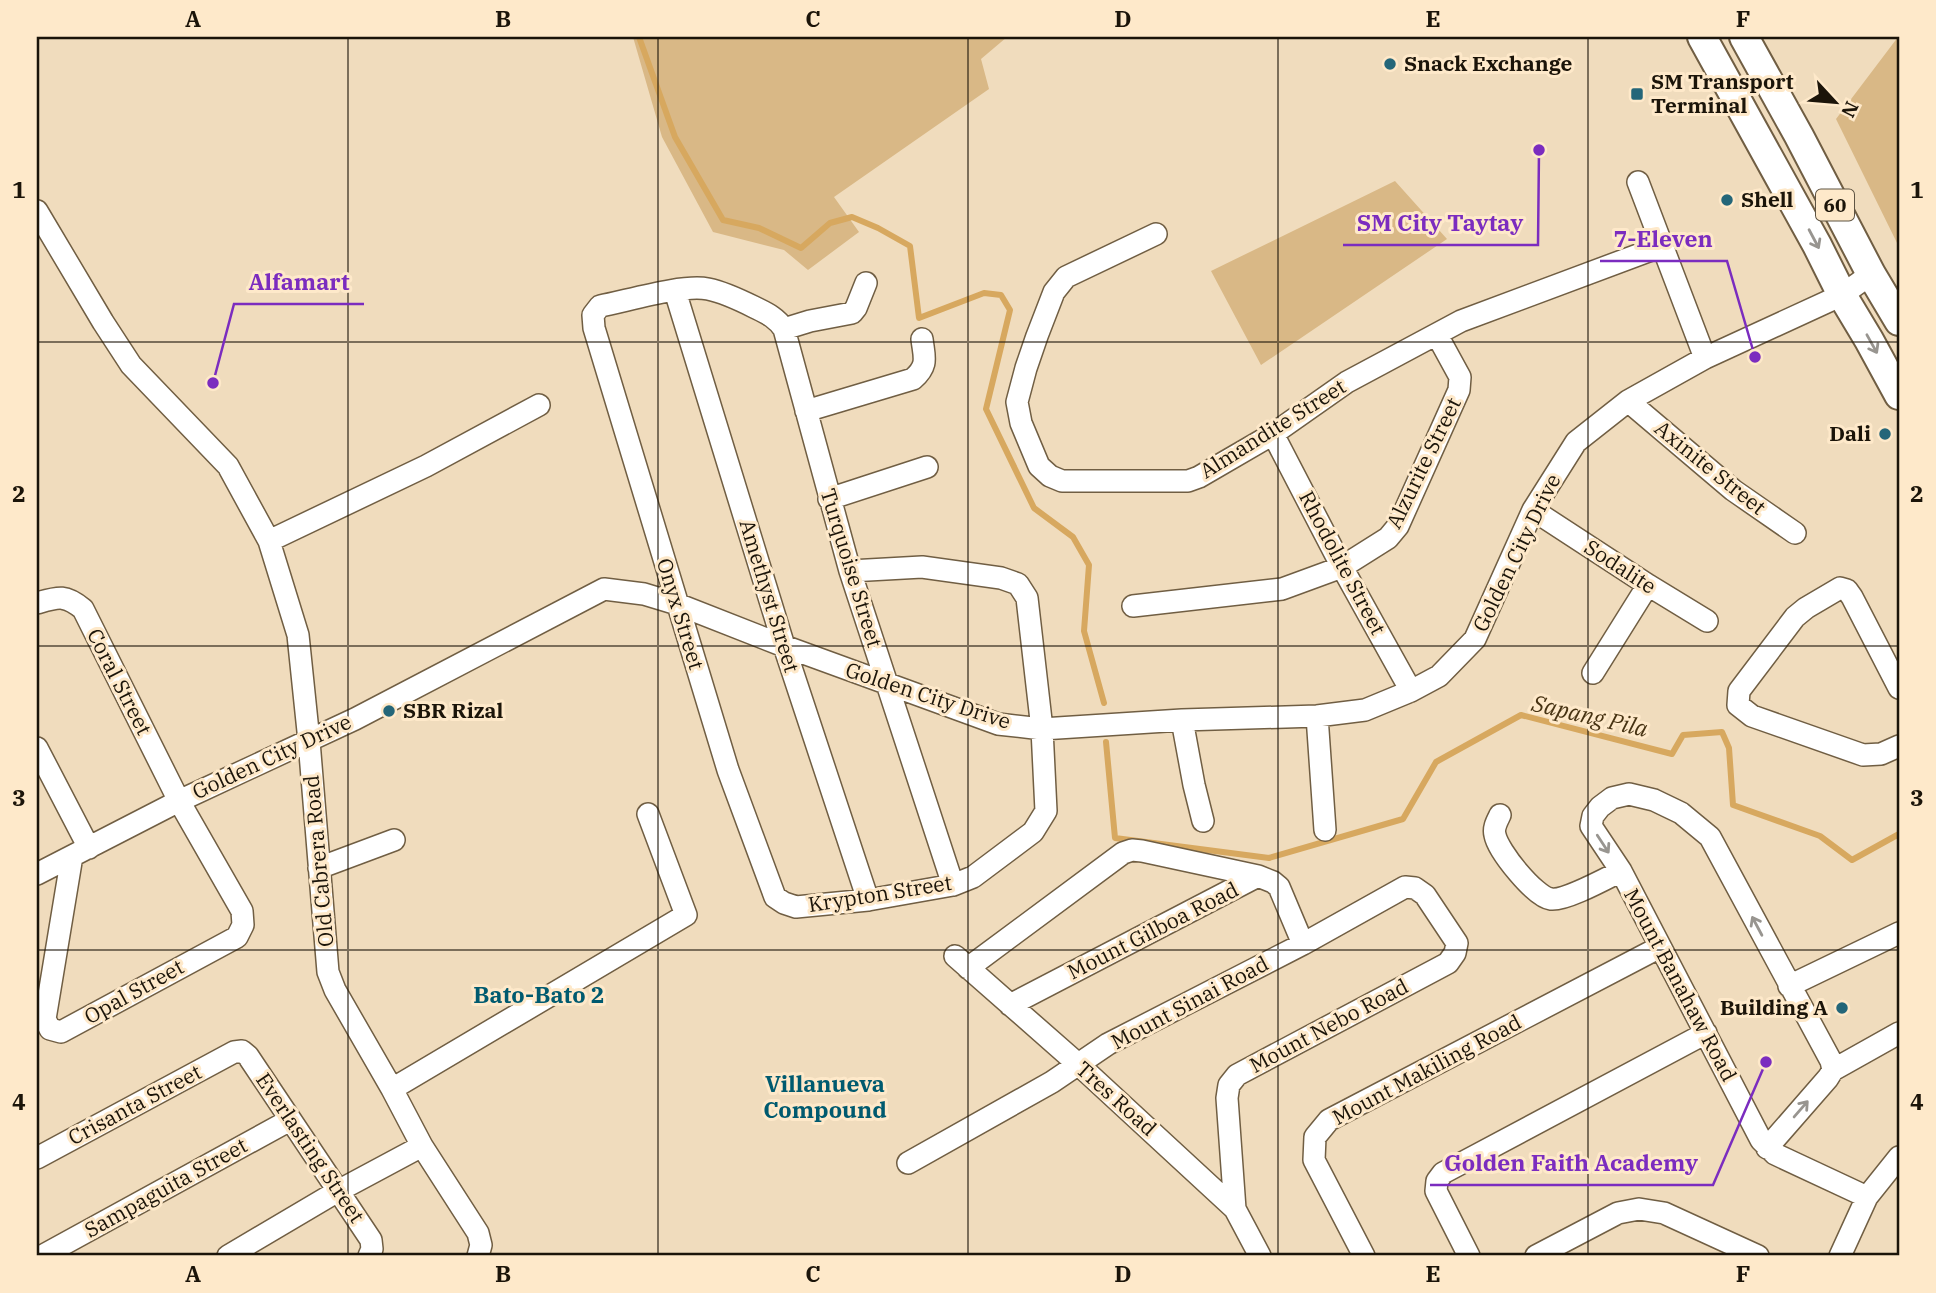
<svg xmlns="http://www.w3.org/2000/svg" width="1936" height="1293" viewBox="0 0 1936 1293" font-family="'IBM Plex Serif',serif">
<style>
.green{fill:#d9b886}
.lines{fill:none;stroke-linecap:round;stroke-linejoin:round}
.stream{stroke:#d7a85f;stroke-width:6}
.minor-casing{stroke:#705e43;stroke-width:24}
.major-casing{stroke:#705e43;stroke-width:32}
.minor{stroke:#fff;stroke-width:21}
.major{stroke:#fff;stroke-width:28}
.oneway{stroke:#989590}
.grid{fill:none;stroke:#1b1409;stroke-width:2;stroke-opacity:0.55}
.poi-dot{fill:#246679;stroke:#fee9ca;stroke-width:2.5}
.labels{text-anchor:middle;stroke-width:6;stroke-linejoin:round;paint-order:stroke}
.shield{fill:#fee9ca;stroke:#5f5443;stroke-width:2}
.shield-label{font-size:19px;font-weight:bold;fill:#1b1409}
.poi-label{font-size:21px;font-weight:bold;fill:#1b1409;stroke:#fee9ca;text-anchor:start}
.street-label{font-size:21px;fill:#1b1409;stroke:#fee9ca}
.water-label{font-size:23px;font-style:italic;fill:#473313;stroke:#fee9ca}
.neighbourhood-label{font-size:23px;font-weight:bold;fill:#005a6f;stroke:#fee9ca}
.leader{fill:none;stroke:#7b2cbf;stroke-width:2.5}
.callout-dot{fill:#7b2cbf;stroke:#fee9ca;stroke-width:2.5}
.callout-label{font-size:23px;text-anchor:middle;font-weight:bold;fill:#7b2cbf;stroke:#fee9ca;stroke-width:6;stroke-linejoin:round;paint-order:stroke}
.neatline{fill:none;stroke:#1b1409;stroke-width:2.5}
.grid-label{font-size:23px;text-anchor:middle;font-weight:bold;fill:#1b1409}
</style>
<rect width="100%" height="100%" fill="#f0dcbd"/>
<path class="green" d="M633,37h374l-26,22 8,30 -155,108 25,35 -51,38 -24,-20 -71,-18 -51,-95z
M1898,37h1v210l-63,-128z
M1395,181l52,58 -186,126 -50,-94z"/>
<g class="lines">
<path class="stream" d="M639,37l36,100 48,83 36,8 42,20 29,-25 22,-6 26,11 32,18 9,72 65,-25 17,2 9,15 -24,99 48,99 39,29 16,28 -5,66 20,72
M1106,742l9,96 154,20 134,-39 33,-57 85,-47 151,39 11,-19 39,-3 7,16 4,57 87,31 32,24 47,-26"/>
<defs>
<path id="minor" d="M1638,182l67,176
M37,211l66,111 28,43 97,101 41,75 29,94 11,106 19,231 7,18 57,99 30,57 56,87 3,12 -3,11
M1156,234l-90,43 -12,15 -17,44 -11,32 -9,34 4,21 18,43 11,10 12,5h126l11,-4 74,-43 74,-52 114,-61 201,-75
M675,291l109,355 84,254
M784,329l26,-8 42,-8 4,-5 10,-25
M1628,401l105,89 62,43
M806,411l107,-32c16,-14 11,-22 9,-40
M1273,434l69,133 69,124
M829,499l98,-32
M1533,510l115,75 59,36
M269,541l157,-75 113,-61
M850,571l72,-4 79,11 17,6 9,14 15,131 4,82 -13,21 -60,45 -20,8 -85,15 -72,7 -12,-4 -9,-6 -47,-127 -134,-442 -1,-13 7,-9c27,-5 82,-22 108,-17 15,3 32,11 46,18 12,6 22,10 30,22l66,242 103,314
M37,603c21,-6 28,-9 46,6l96,192 63,110 1,14 -6,12 -176,95 -11,-3 -5,-10 27,-163
M1133,606l149,-17 60,-22 46,-29 10,-12 61,-136 1,-13 -23,-42
M1593,673l55,-88
M1899,688l-47,-91 -5,-7 -7,-2 -34,20 -11,9 -56,74 -1,14 14,11 111,39 18,-1 18,-8
M1317,716l8,114
M1182,720l12,65 9,36
M37,748l52,100
M1500,815c-3,6 -7,13 -5,20 3,16 40,62 56,64 14,2 56,-21 70,-28
M319,868l75,-28
M37,874l142,-73 176,-82 249,-130 40,5 33,10 107,42 214,78 44,5 140,-9 135,-4 48,-6 46,-19 28,-15 36,-37 58,-129 43,-68 52,-41 77,-43 137,-63 29,-21
M955,956l124,109 156,144 25,47
M968,968l155,-115 9,-3 10,1 116,25 15,6 6,5 24,57
M1789,986l110,-53
M1010,1005l248,-129
M1833,1070l-2,-9 -121,-224 -29,-24 -27,-13 -25,-6 -17,4 -12,9 -7,9 -2,10 30,45 140,269 14,14 92,43
M392,1089l294,-174 -38,-101
M1767,1148l61,-70 5,-8 66,-37
M37,1158l197,-106 8,-1 6,5 123,184 1,9 -3,7
M908,1163l144,-81 56,-38 195,-100 102,-57 10,1 10,7 32,48 -2,10 -7,10 -211,112 -8,10 -2,13 8,111
M42,1256l248,-136
M228,1256l110,-65 84,-45
M1364,1256l-50,-96 1,-23 14,-17 331,-173
M1469,1256l-33,-65 1,-10 6,-8 263,-140
M1536,1256l82,-43 21,-4 25,4 94,43
M1840,1256l27,-59 32,-40"/>
<path id="major" d="M1702,37l115,208 25,50 27,45 30,55
M1744,37l55,99 72,138 28,47"/>
</defs>
<use href="#minor" class="minor-casing"/>
<use href="#major" class="major-casing"/>
<use href="#minor" class="minor"/>
<use href="#major" class="major"/>
</g>
<defs><path id="oneway-shaft" d="M-6 0H5M1.5-3L5.5 0L1.5 3" fill="none" stroke-width="1.6" stroke-linecap="round" stroke-linejoin="round" transform="scale(1.75)"/></defs>
<g class="oneway">
<use href="#oneway-shaft" transform="translate(1814 239) rotate(62)"/>
<use href="#oneway-shaft" transform="translate(1872 344) rotate(61)"/>
<use href="#oneway-shaft" transform="translate(1603 844) rotate(57)"/>
<use href="#oneway-shaft" transform="translate(1757 926) rotate(-118)"/>
<use href="#oneway-shaft" transform="translate(1801 1109) rotate(-49)"/>
</g>
<path class="grid" d="M348,37v1219M658,37v1219M968,37v1219M1278,37v1219M1588,37v1219M37,342h1862M37,646h1862M37,950h1862"/>
<g class="poi-dot">
<circle cx="1390" cy="64" r="7"/>
<rect x="1630" y="87" width="14" height="14" rx="3.5"/>
<circle cx="1727" cy="200" r="7"/>
<circle cx="1885" cy="434" r="7"/>
<circle cx="389" cy="711" r="7"/>
<circle cx="1842" cy="1008" r="7"/>
</g>
<g class="labels">
<rect class="shield" x="1816" y="189.5" width="38" height="31" rx="5"/>
<g class="shield-label">
<text x="1835" y="212">60</text>
</g>
<g class="poi-label">
<text x="1404" y="71">Snack Exchange</text>
<text x="1651" y="89">SM Transport<tspan x="1651" dy="24">Terminal</tspan></text>
<text x="1741" y="207">Shell</text>
<text x="1871" y="441" text-anchor="end">Dali</text>
<text x="403" y="718">SBR Rizal</text>
<text x="1828" y="1015" text-anchor="end">Building A</text>
</g>
<g class="street-label">
<text transform="translate(1273 429) rotate(-32)" y="7">Almandite Street</text>
<text transform="translate(1424 463) rotate(-64)" y="7">Alzurite Street</text>
<text transform="translate(1710 468) rotate(39)" y="7">Axinite Street</text>
<text transform="translate(1517 553) rotate(-64)" y="7">Golden City Drive</text>
<text transform="translate(1342 563) rotate(62)" y="7">Rhodolite Street</text>
<text transform="translate(1620 567) rotate(33)" y="7">Sodalite</text>
<text transform="translate(851 568) rotate(73)" y="7">Turquoise Street</text>
<text transform="translate(769 596) rotate(73)" y="7">Amethyst Street</text>
<text transform="translate(680 614) rotate(73)" y="7">Onyx Street</text>
<text transform="translate(119 682) rotate(63)" y="7">Coral Street</text>
<text transform="translate(928 696) rotate(18)" y="7">Golden City Drive</text>
<text transform="translate(272 757) rotate(-25)" y="7">Golden City Drive</text>
<text transform="translate(319 861) rotate(-95)" y="7">Old Cabrera Road</text>
<text transform="translate(880 894) rotate(-9)" y="7">Krypton Street</text>
<text transform="translate(1153 931) rotate(-27)" y="7">Mount Gilboa Road</text>
<text transform="translate(1680 985) rotate(62)" y="7">Mount Banahaw Road</text>
<text transform="translate(134 992) rotate(-29)" y="7">Opal Street</text>
<text transform="translate(1190 1003) rotate(-28)" y="7">Mount Sinai Road</text>
<text transform="translate(1329 1026) rotate(-28)" y="7">Mount Nebo Road</text>
<text transform="translate(1427 1070) rotate(-28)" y="7">Mount Makiling Road</text>
<text transform="translate(1116 1099) rotate(42)" y="7">Tres Road</text>
<text transform="translate(135 1105) rotate(-28)" y="7">Crisanta Street</text>
<text transform="translate(310 1148) rotate(56)" y="7">Everlasting Street</text>
<text transform="translate(166 1188) rotate(-29)" y="7">Sampaguita Street</text>
</g>
<g class="water-label">
<text transform="translate(1590 716) rotate(13)" y="8">Sapang Pila</text>
</g>
<g class="neighbourhood-label">
<text x="539" y="1003">Bato-Bato 2</text>
<text x="825" y="1092">Villanueva<tspan x="825" dy="26">Compound</tspan></text>
</g>
</g>
<path class="leader" d="M1539 150L1538 245H1343M1755 357L1727 261H1600M213 383L234 304H364M1766 1062L1713 1185H1430"/>
<g class="callout-dot">
<circle cx="1539" cy="150" r="7"/>
<circle cx="1755" cy="357" r="7"/>
<circle cx="213" cy="383" r="7"/>
<circle cx="1766" cy="1062" r="7"/>
</g>
<g class="callout-label">
<text x="1440" y="231">SM City Taytay</text>
<text x="1663" y="247">7-Eleven</text>
<text x="299" y="290">Alfamart</text>
<text x="1571" y="1171">Golden Faith Academy</text>
</g>
<rect width="1936" height="1293" fill="none" stroke="#fee9ca" stroke-width="77"/>
<g transform="translate(1835 102) rotate(116)" stroke="#fee9ca" stroke-width="5" paint-order="stroke">
<path d="M0-5L12 26L0 18L-12 26Z" fill="#1b1409"/>
<text y="-10" font-size="19" font-weight="bold" text-anchor="middle" fill="#1b1409">N</text>
</g>
<rect x="38" y="38" width="1860" height="1216" class="neatline"/>
<g class="grid-label">
<text x="193" y="27">A</text>
<text x="503" y="27">B</text>
<text x="813" y="27">C</text>
<text x="1123" y="27">D</text>
<text x="1433" y="27">E</text>
<text x="1743" y="27">F</text>
<text x="19" y="198">1</text>
<text x="1917" y="198">1</text>
<text x="19" y="502">2</text>
<text x="1917" y="502">2</text>
<text x="19" y="806">3</text>
<text x="1917" y="806">3</text>
<text x="19" y="1110">4</text>
<text x="1917" y="1110">4</text>
<text x="193" y="1282">A</text>
<text x="503" y="1282">B</text>
<text x="813" y="1282">C</text>
<text x="1123" y="1282">D</text>
<text x="1433" y="1282">E</text>
<text x="1743" y="1282">F</text>
</g>
</svg>
